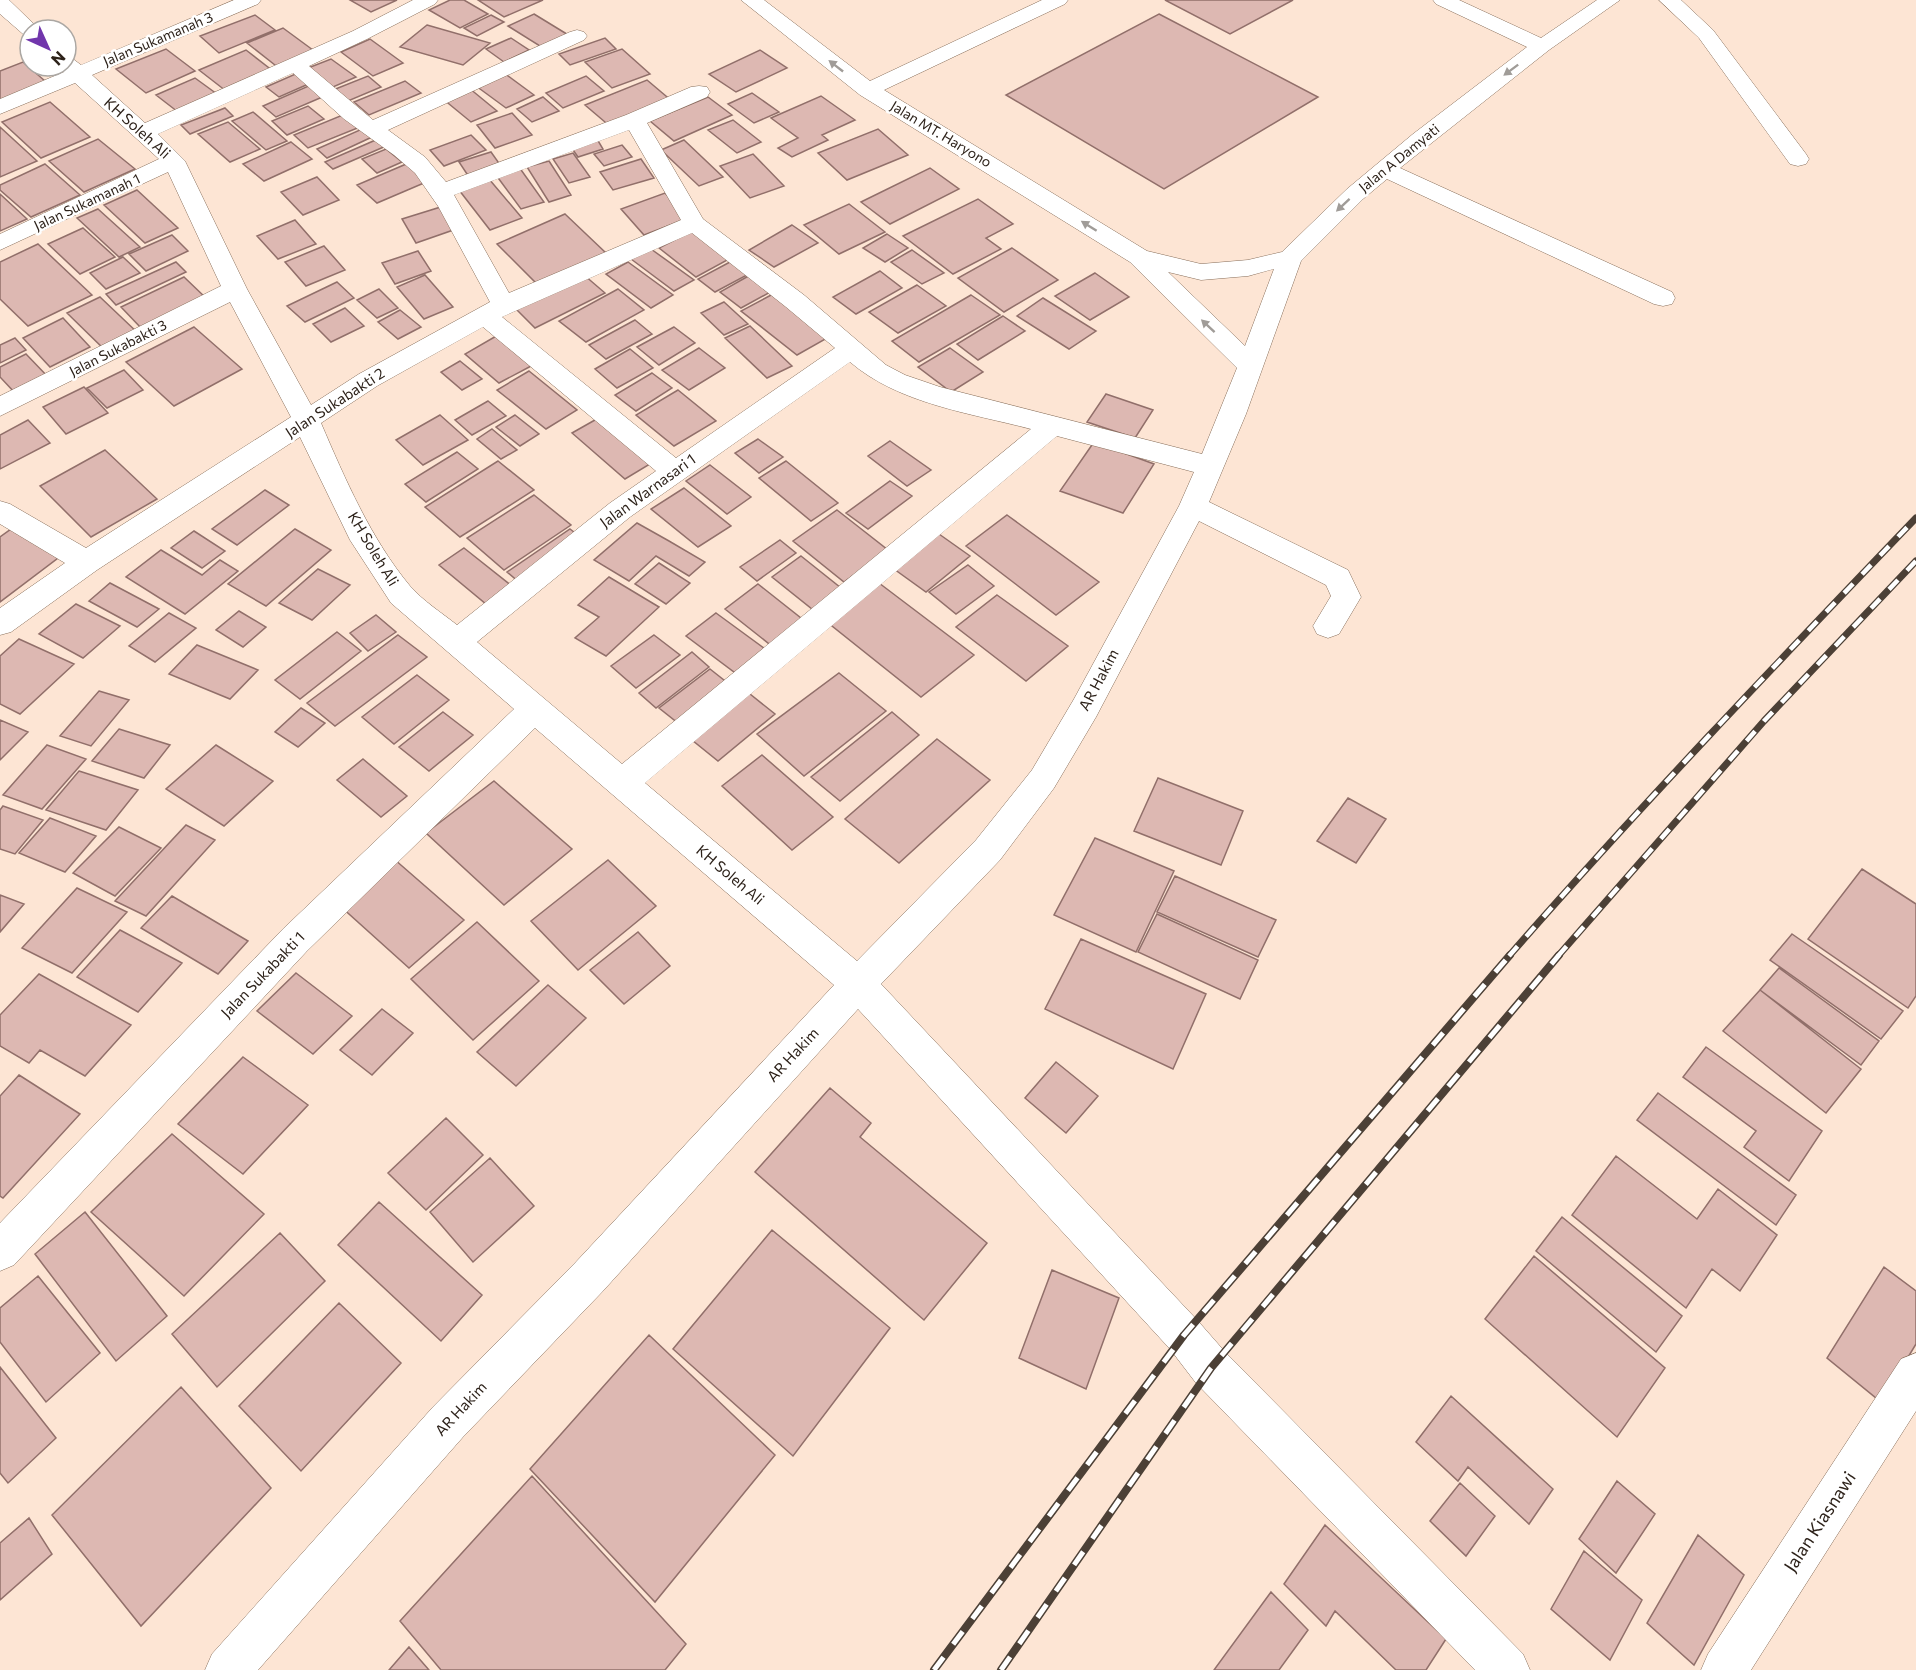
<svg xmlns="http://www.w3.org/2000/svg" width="1916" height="1670" viewBox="0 0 1916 1670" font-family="Commissioner,sans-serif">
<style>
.building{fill:#ddb8b2;stroke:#916f6a;stroke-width:1.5}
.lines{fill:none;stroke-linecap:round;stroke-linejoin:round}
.minor-casing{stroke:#876e5a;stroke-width:1}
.minor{fill:#fff;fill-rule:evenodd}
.rail-far1-casing{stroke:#4c4036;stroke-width:7}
.rail-casing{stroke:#4c4036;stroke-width:8}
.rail-far1{stroke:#fff;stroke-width:4.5;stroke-dasharray:13;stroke-linecap:butt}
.rail{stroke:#fff;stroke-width:5;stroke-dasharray:16;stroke-linecap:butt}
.oneway{fill:#a09c98}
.labels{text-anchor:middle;stroke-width:5;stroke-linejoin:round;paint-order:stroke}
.far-street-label{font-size:14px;fill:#2d221a;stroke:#fff}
.street-label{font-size:15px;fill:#2d221a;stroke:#fff}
.near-street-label{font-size:18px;fill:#2d221a;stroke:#fff}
</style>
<rect width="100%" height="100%" fill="#fde5d4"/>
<path class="building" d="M350,0h47l-26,12z
M450,0h14l24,14 -28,14 -31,-18z
M478,0h65l-39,17z
M1165,0h128l-63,34z
M534,14l36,22 -27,12 -35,-22z
M1159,14l159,83 -154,92 -158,-94z
M255,15l20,15 -56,23 -19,-17z
M491,15l13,7 -27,14 -13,-8z
M427,25l63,18 -27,22 -63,-18z
M283,28l34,25 -37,16 -33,-26z
M511,38l18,12 -25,12 -18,-13z
M605,38l11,11 -46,16 -11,-11z
M370,39l33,24 -30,13 -32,-24z
M166,49l29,22 -49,22 -30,-24z
M622,49l28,25 -38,14 -27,-26z
M246,50l27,21 -47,20 -27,-21z
M760,50l27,18 -51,24 -27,-18z
M331,59l25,18 -23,10 -25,-19z
M23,62l22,19 -45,19v-29z
M300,72l13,10 -34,15 -13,-10z
M504,73l30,22 -28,13 -30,-22z
M368,76l13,11 -33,14 -15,-11z
M586,76l18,15 -41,17 -17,-15z
M195,78l22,16 -39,18 -22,-17z
M647,80l26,22 -61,26 -27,-23z
M405,81l16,12 -52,22 -15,-13z
M313,84l14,11 -51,22 -13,-11z
M469,88l28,23 -26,11 -28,-23z
M752,93l27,19 -25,11 -26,-19z
M821,96l34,24 -33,15 6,5 -36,17 -14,-9 20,-10 -27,-20z
M543,97l16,14 -27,11 -15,-13z
M708,97l24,18 -58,26 -24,-20z
M50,102l40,35 -49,21 -39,-36z
M308,106l16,13 -37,16 -15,-14z
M225,108l8,8 -43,18 -9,-9z
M253,112l34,29 -21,9 -34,-29z
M512,113l20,22 -37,13 -18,-23z
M345,114l15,13 -52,21 -14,-13z
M733,120l28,22 -24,11 -29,-23z
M228,122l32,27 -30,13 -32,-28z
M0,127l37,34 -37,16z
M362,129l10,8 -45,21 -10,-9z
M878,129l30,26 -61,25 -29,-27z
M471,135l15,15 -42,16 -14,-16z
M98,139l37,30 -51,23 -35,-31z
M378,139l8,7 -53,23 -8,-7z
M597,139l6,10 -25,8 -7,-10z
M684,140l39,37 -24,9 -38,-36z
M291,142l21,17 -48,22 -21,-17z
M622,145l10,12 -28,9 -10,-12z
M386,149l16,13 -25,11 -15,-14z
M491,152l10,14 -32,11 -10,-15z
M573,153l17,24 -21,6 -16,-24z
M753,154l31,32 -34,12 -30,-32z
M641,159l13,19 -41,12 -13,-18z
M549,161l22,34 -22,7 -22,-35z
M411,162l20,18 -54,23 -20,-18z
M45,164l35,31 -49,22 -31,-27v-5z
M519,167l25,35 -23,7 -25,-34z
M930,168l29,21 -69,35 -29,-22z
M317,177l22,23 -36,15 -22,-23z
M489,179l33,39 -32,12 -31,-40z
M137,190l41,38 -33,15 -41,-38z
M665,193l24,25 -45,17 -23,-26z
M0,194l27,25 -27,12z
M978,199l35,25 -27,14 15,11 -48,25 -50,-38z
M849,204l36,28 -46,22 -35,-29z
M444,206l15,22 -43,15 -14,-24z
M98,209l42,38 -21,10 -42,-39z
M565,214l41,39 -69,31 -40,-40z
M295,220l21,24 -38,15 -21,-23z
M792,225l26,18 -44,24 -25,-17z
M83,228l32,29 -35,17 -32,-30z
M694,230l37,28 -35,19 -37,-29z
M887,234l21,14 -23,14 -22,-14z
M172,235l16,16 -42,20 -17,-17z
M38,244l54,51 -64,31 -28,-27v-37z
M324,246l21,24 -39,16 -21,-24z
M1012,248l46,32 -54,32 -46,-34z
M651,249l43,31 -20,11 -43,-32z
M912,250l32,23 -22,11 -31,-22z
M418,251l13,20 -36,13 -13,-21z
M123,257l17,16 -34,16 -16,-16z
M176,262l10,10 -70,33 -10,-11z
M628,262l45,33 -22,13 -45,-34z
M730,262l17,13 -32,17 -17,-13z
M880,271l22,17 -46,26 -23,-17z
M1095,273l34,24 -39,23 -35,-24z
M752,274l22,16 -33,18 -21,-16z
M425,275l28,32 -29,12 -27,-32z
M584,275l21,18 -70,35 -20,-20z
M184,277l24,23 -64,31 -23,-24z
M337,282l17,16 -49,24 -18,-16z
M917,285l29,21 -48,27 -29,-21z
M379,289l19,19 -21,10 -20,-18z
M618,289l26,21 -58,32 -27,-21z
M773,294l56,43 -32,18 -56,-44z
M971,295l29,20 -81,47 -27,-21z
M100,297l40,38 -34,16 -39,-38z
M1043,298l53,33 -27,18 -52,-33z
M724,302l24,22 -24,11 -23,-22z
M345,308l19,18 -33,16 -18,-18z
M400,310l21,17 -23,12 -20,-17z
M1003,316l22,15 -47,29 -21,-16z
M63,318l27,29 -40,20 -27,-29z
M635,320l17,14 -46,25 -17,-14z
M750,326l42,40 -25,12 -42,-40z
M194,327l48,42 -68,37 -48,-44z
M674,327l21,16 -36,22 -22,-18z
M498,335l35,30 -34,18 -34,-29z
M15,338l11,12 -26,13v-18z
M699,348l26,20 -36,22 -27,-20z
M950,348l33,24 -32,20 -33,-25z
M630,349l23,19 -36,20 -22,-19z
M26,354l24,25 -33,16 -17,-18v-10z
M460,361l22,18 -20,11 -21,-18z
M124,370l19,20 -36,18 -20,-20z
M529,371l48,39 -31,19 -49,-39z
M652,373l20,15 -36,23 -21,-16z
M84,387l24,26 -42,21 -23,-27z
M678,390l38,31 -42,25 -38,-31z
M1106,394l47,16 -18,28 -48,-16z
M488,401l18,15 -34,19 -17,-15z
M440,415l28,25 -45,25 -27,-25z
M515,415l24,19 -19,12 -24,-19z
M602,416l53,45 -30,18 -53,-46z
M28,420l22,23 -50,26v-34z
M492,429l25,21 -16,9 -24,-20z
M758,439l25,18 -24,16 -24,-20z
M890,441l41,29 -24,16 -39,-30z
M1094,442l60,22 -31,49 -63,-22z
M105,450l52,49 -66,38 -51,-51z
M457,452l21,17 -52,33 -21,-18z
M498,461l36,29 -74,47 -35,-30z
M786,461l52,42 -27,18 -52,-43z
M710,465l41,32 -24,17 -41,-33z
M890,481l22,15 -44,33 -22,-16z
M684,488l47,38 -33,21 -47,-38z
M265,490l24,15 -52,40 -25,-16z
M534,495l37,30 -67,45 -37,-32z
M837,510l51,40 -44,32 -51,-41z
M1007,515l92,67 -43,33 -90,-69z
M637,523l32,18 36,21 -16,14 -33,-20 -27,25 -35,-21z
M14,527l48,28 -62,47v-65z
M295,529l36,21 -65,56 -38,-22z
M570,529l13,10 -63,44 -13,-11z
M194,531l31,20 -23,17 -31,-20z
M939,534l31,22 -44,36 -32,-23z
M780,540l16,13 -39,28 -17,-14z
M464,548l53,42 -25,19 -53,-44z
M161,550l41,25 18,-15 18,11 -53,43 -59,-37z
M801,556l45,36 -29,21 -45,-36z
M659,563l31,20 -24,21 -31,-20z
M968,565l26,21 -38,28 -27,-22z
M318,569l32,16 -38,35 -33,-17z
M609,577l50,30 -53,49 -31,-18 24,-21 -21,-12z
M110,583l49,26 -22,18 -48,-26z
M879,583l95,72 -53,42 -94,-75z
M758,584l48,38 -33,25 -48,-38z
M997,595l71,51 -42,35 -70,-54z
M76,604l44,22 -37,32 -44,-24z
M239,611l27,16 -23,20 -27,-17z
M169,613l27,15 -41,34 -26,-16z
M716,613l56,41 -30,24 -56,-42z
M376,615l20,17 -28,19 -18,-18z
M337,632l24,19 -61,48 -25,-19z
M398,635l29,22 -92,69 -28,-23z
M654,635l26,20 -44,33 -25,-22z
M19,639l55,25 -54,50 -20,-10v-48z
M197,645l61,25 -28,29 -61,-25z
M692,652l17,15 -53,41 -17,-15z
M710,669l24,19 -51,39 -24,-19z
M839,673l47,38 -82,65 -47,-42z
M417,675l32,25 -55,44 -32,-27z
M745,690l30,24 -57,47 -31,-25z
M99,691l30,9 -38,46 -31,-10z
M301,708l24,15 -27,24 -23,-15z
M443,712l30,23 -44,36 -30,-24z
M892,712l27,23 -79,66 -29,-24z
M0,720l28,12 -28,28z
M119,729l51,16 -26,33 -52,-17z
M937,739l53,41 -91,83 -54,-44z
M47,745l39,14 -44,50 -39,-14z
M216,745l57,36 -49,45 -58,-37z
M762,755l71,62 -41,33 -70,-64z
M363,759l44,37 -26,21 -44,-37z
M79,771l59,19 -32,40 -60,-20z
M1158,778l85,33 -22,54 -87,-34z
M494,781l78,68 -68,56 -78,-72z
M1348,798l38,21 -30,44 -39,-22z
M3,806l40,14 -28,34 -15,-5v-39z
M50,818l46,18 -31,36 -46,-19z
M186,825l29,15 -69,76 -31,-15z
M119,827l42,21 -46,48 -42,-23z
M1095,838l79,33 -38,81 -82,-37z
M394,859l70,61 -55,48 -70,-63z
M608,860l48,46 -78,64 -47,-49z
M1862,869l54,35v92l-8,12 -100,-69z
M1175,876l101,44 -18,37 -101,-45z
M77,888l50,24 -55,61 -50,-25z
M0,895l24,9 -24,28z
M172,896l76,45 -30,33 -77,-46z
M1157,914l101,46 -18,39 -102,-47z
M477,922l62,59 -66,59 -62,-61z
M120,930l62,33 -44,49 -61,-35z
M638,932l32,34 -46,38 -34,-34z
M1792,934l111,77 -22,28 -111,-79z
M1081,939l125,55 -33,75 -128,-60z
M1779,968l100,73 -18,24 -101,-75z
M296,973l56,43 -39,38 -56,-43z
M39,974l92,51 -46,51 -45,-26 -11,13 -29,-17v-31z
M548,985l38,33 -70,68 -39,-34z
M1760,990l101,79 -35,44 -103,-82z
M382,1009l31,24 -41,42 -32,-25z
M1706,1047l116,84 -33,50 -45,-34 12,-16 -73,-54z
M243,1057l65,48 -65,69 -65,-50z
M1056,1062l42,34 -32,37 -41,-35z
M19,1075l61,39 -77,84 -3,-2v-100z
M830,1088l41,35 -11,14 127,106 -63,77 -169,-148z
M1658,1093l138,102 -20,30 -139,-105z
M446,1118l37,37 -57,55 -38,-37z
M172,1134l92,80 -80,82 -93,-84z
M1616,1156l81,63 21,-30 59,46 -37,56 -28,-22 -26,39 -114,-93z
M490,1158l44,48 -61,56 -43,-50z
M379,1202l103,93 -41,46 -103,-96z
M85,1212l82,104 -51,45 -81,-107z
M1562,1217l120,99 -26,36 -120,-101z
M772,1230l118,98 -97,128 -120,-107z
M280,1233l45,48 -108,106 -45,-53z
M1534,1256l131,112 -48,69 -132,-118z
M1884,1267l32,24v53l-35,58 -54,-44z
M1052,1270l67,28 -33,91 -67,-31z
M38,1276l62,77 -54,49 -46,-60v-34z
M339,1303l62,60 -100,108 -62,-65z
M649,1335l126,120 -120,147 -125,-133z
M0,1367l56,71 -48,45 -8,-10z
M181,1387l90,101 -130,138 -89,-111z
M1451,1396l102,93 -24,35 -61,-57 -10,14 -42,-39z
M532,1476l154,168 -21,26h-224l-41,-49z
M1617,1481l38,33 -39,59 -37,-34z
M1460,1483l35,33 -29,40 -36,-35z
M29,1518l23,36 -52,46v-57z
M1325,1525l121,114 -20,31h-30l-61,-59 -9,15 -42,-42z
M1698,1535l46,40 -50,90 -47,-42z
M1584,1551l58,49 -32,60 -59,-51z
M1271,1592l37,38 -29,40h-65z
M409,1647l20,23h-40z"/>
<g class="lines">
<defs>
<path id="minor" d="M0,0h9l31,30h-10v6l-7,-2 -23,-20z
M234,0h27l-3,4 -166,71 53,48 208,-92 60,-31h25l-3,4 -68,35 -58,27 64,54 197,-88 7,-2 7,2 3,4 -3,4 -196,90 37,27 21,25 180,-67 65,-28 8,-1 8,1 3,5 -3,5 -60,26 56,96 101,76 82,70 19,10 35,12 262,67 35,-86 -107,-106 -270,-167 -119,-95h23l106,81 172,-81h26l-3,4 -181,86 263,161 54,13 47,-4 34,-8 65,-63 66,-55 114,-87 -91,-43 -3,-4h26l82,38 56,-38h23l-71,50 -149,118 272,124 3,6 -3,6 -9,2 -9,-2 -267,-125 -24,20 -62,62 -55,153 -37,88 139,68 13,27 -22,37 -11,4 -11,-4 -4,-8 18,-30 -5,-11 -127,-64 -103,196 -42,71 -54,72 -119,124 317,337 28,32 297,301 7,16h-55l-279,-287 -26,-34 -312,-340 -255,282 -140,146 -205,233h-53l7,-16 221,-247 142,-144 259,-278 -299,-257 -228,223 -293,314 -14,6v-48l283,-294 231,-220 -123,-106 -41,-63 -50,-103 -203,133 -86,62 -11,3v-27l65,-45 -65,-39v-23l10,3 76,44 205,-131 -61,-115 -230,114v-20l221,-110 -53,-114 -168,78v-16l159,-75 -84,-76 -75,31v-15l64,-27 -6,-6h8v-9l7,2 8,6zM293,73l51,46 50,36 21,18 23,33 52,96 -131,72 -48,31 -64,-116 -62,-128 -27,-27zM629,130l52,90 -172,73 -55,-98zM692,233l94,74 49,41 -159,110 -174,-141zM1274,269l-29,77 -77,-74 33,8 47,-4zM483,327l173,144 -46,32 -153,122c-15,-12 -34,-24 -47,-39 -39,-47 -65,-107 -89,-163l56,-37zM850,362c49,42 120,51 181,67l-409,335 -145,-122 153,-125zM1057,436l137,36 -15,34 -105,193 -42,71 -56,70 -119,121 -212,-178z
M1659,0h22l32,30 93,124 3,5 -3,5 -8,2 -8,-2 -91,-126z
M1916,1353v58l-165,259h-50l7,-16 193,-295z"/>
</defs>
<use href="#minor" class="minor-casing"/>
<use href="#minor" class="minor"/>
<defs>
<path id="rail-far1" d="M1509,956c131,-150 269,-294 407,-438
M1558,956l206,-235 152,-160"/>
<path id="rail" d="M934,1670l250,-335 326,-380
M1001,1670l210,-302 348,-413"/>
</defs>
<use href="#rail-far1" class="rail-far1-casing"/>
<use href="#rail" class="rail-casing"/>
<use href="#rail-far1" class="rail-far1"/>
<use href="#rail" class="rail"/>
</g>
<defs><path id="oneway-solid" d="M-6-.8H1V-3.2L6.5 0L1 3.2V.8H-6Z" transform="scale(1.5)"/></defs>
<g class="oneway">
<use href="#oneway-solid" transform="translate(836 66) rotate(-142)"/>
<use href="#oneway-solid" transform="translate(1511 70) rotate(143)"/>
<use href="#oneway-solid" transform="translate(1343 205) rotate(137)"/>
<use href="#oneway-solid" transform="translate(1089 226) rotate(-148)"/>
<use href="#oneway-solid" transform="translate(1208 326) rotate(-137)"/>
</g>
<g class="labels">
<g class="far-street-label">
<text transform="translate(158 39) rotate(-23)" y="5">Jalan Sukamanah 3</text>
<text transform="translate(941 134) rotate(31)" y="5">Jalan MT. Haryono</text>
<text transform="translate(1399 158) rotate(-39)" y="5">Jalan A Damyati</text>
<text transform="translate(87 202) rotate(-25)" y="5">Jalan Sukamanah 1</text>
<text transform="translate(118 348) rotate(-27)" y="5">Jalan Sukabakti 3</text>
</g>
<g class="street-label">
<text transform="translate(137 128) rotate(42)" y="5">KH Soleh Ali</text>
<text transform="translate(335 403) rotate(-33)" y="5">Jalan Sukabakti 2</text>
<text transform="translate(648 491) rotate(-36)" y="5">Jalan Warnasari 1</text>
<text transform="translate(373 549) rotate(59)" y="5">KH Soleh Ali</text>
<text transform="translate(1099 680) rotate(-62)" y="5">AR Hakim</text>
<text transform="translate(730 875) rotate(40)" y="5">KH Soleh Ali</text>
<text transform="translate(263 975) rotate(-46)" y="5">Jalan Sukabakti 1</text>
<text transform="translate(793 1055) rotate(-47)" y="5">AR Hakim</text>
<text transform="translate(461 1409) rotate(-47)" y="5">AR Hakim</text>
</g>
<g class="near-street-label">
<text transform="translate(1820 1522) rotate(-57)" y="6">Jalan Kiasnawi</text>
</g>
</g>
<g transform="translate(48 48) rotate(135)"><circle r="28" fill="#ffffff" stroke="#aba7a3" stroke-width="1.5"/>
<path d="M0-4.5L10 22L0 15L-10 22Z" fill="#7136ac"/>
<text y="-9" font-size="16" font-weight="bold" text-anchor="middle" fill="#2d221a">N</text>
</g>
</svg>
